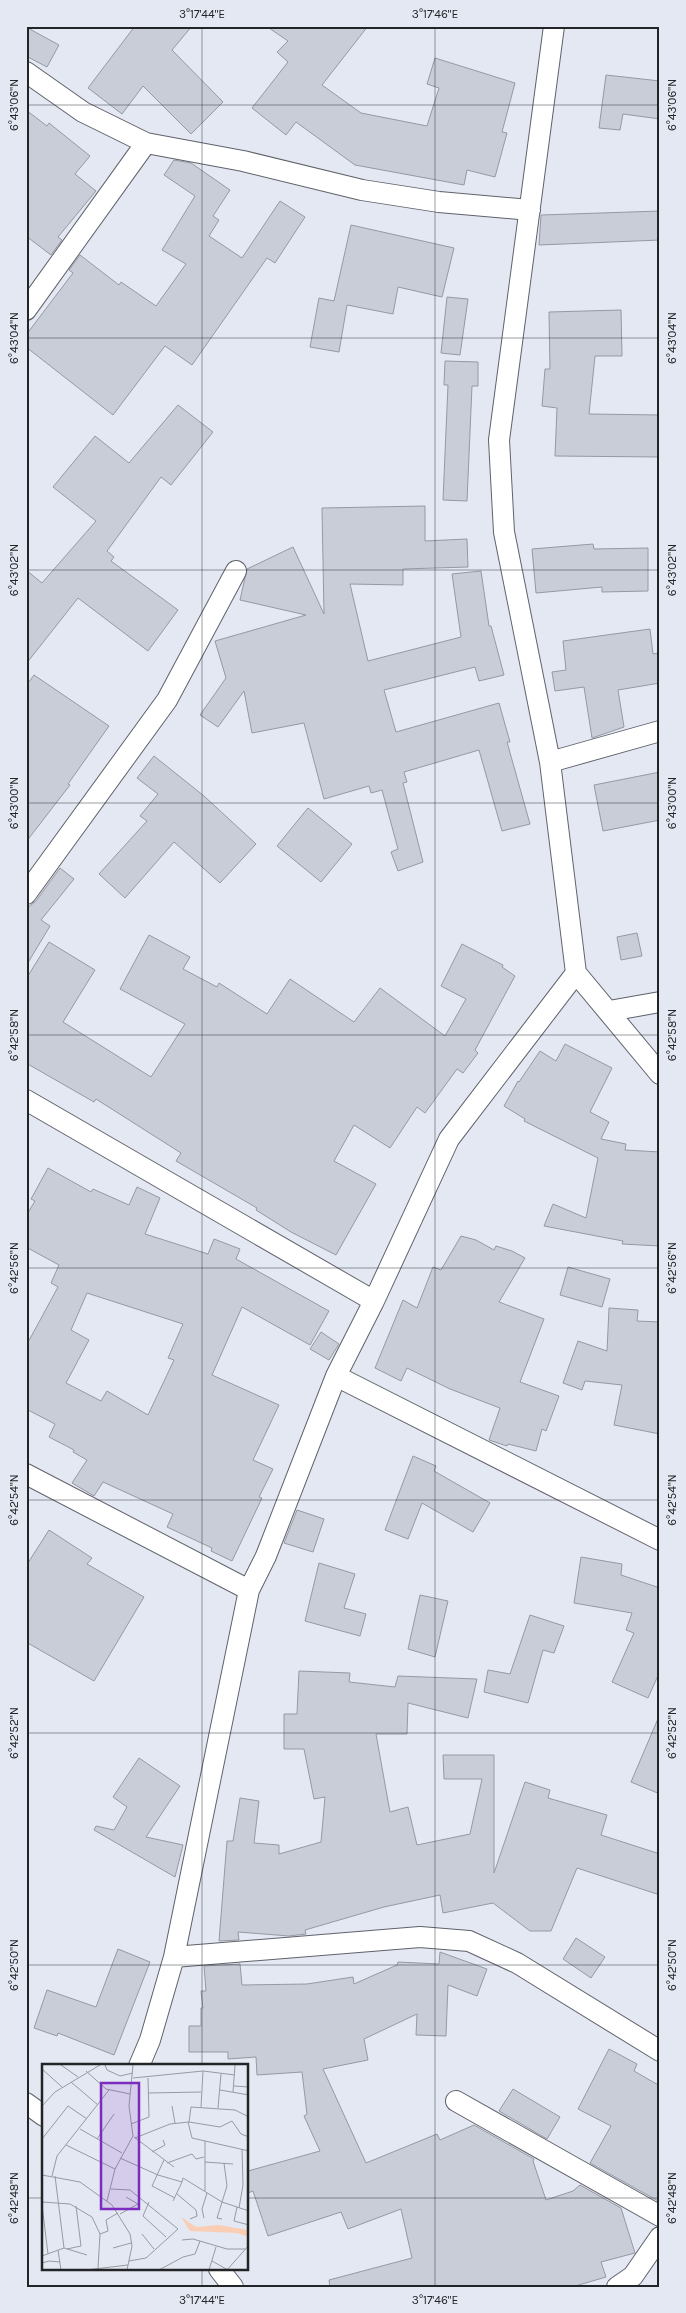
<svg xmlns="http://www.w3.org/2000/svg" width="686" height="2313" viewBox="0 0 686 2313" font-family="Karla,sans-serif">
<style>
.building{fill:#c9cdd7;stroke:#9599a2;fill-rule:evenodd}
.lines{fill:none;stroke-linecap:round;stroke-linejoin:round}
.street-casing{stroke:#5f626b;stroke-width:22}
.street{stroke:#fff;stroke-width:20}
.ticks{fill:none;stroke:#222427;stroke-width:1;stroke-opacity:0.45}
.inset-road{fill:none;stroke:#969aa1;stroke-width:1}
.view{fill:#7b2cbf;fill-opacity:0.15;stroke:#7b2cbf;stroke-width:2.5}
.inset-edge{fill:none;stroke:#222427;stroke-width:2.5}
.neatline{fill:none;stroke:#222427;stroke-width:2}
.ticks-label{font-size:12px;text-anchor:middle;fill:#222427}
</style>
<rect width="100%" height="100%" fill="#e4e8f2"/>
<path class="building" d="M135,26h57l-20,24 51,52 -32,32 -48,-48 -21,28 -34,-26z
M266,26h102l-46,59 39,28 66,13 12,-38 -12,-4 8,-26 80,25 -13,49 5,1 -12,44 -28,-7 -3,15 -109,-20 -59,-43 -10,13 -34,-27 36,-46 -11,-10 11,-11z
M26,27l33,18 -12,22 -21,-11z
M606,75l54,6v38l-37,-5 -3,16 -21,-2z
M26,110l21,16 2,-3 41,33 -15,18 21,17 -38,46 4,3 -11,15 -25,-19z
M174,160l17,3 39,27 -17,26 6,4 -10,16 33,22 38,-57 25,16 -30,46 -8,-5 -75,107 -27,-19 -52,69 -87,-68v-12l47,-62 -4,-3 11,-15 39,30 2,-3 35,24 30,-42 -24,-14 33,-54 -31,-21z
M660,211v29l-121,5 2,-30z
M351,225l103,23 -12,49 -44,-10 -5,27 -46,-9 -8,47 -29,-5 9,-49 15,3z
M447,297l21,2 -8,56 -19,-2z
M621,310l1,46h-27l-6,58 71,1v42l-105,-1 2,-48 -15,-2 3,-37h5l-1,-57z
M445,361l33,1v24h-6l-5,115 -24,-1 5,-115h-4z
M178,405l35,27 -42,53 -10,-8 -54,74 7,6 -3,4 67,49 -30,41 -70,-53 -52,66v-94l16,13 54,-62 -43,-34 42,-51 34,27z
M425,506v35l42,-2 1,28 -65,2v16l-53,-1 18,77 93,-24 -9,-63 29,-3 8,55h2l13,49 -25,6 -4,-14 -91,23 12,42 103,-29 11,39h-3l23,82 -28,7 -23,-81 -75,22 3,10 -4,1 20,79 -25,9 -7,-19 7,-3 -16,-59 -11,3 -2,-7 -45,13 -20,-76 -52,10 -8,-42 -26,36 -18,-12 26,-37 -11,-37 91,-26 -66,-15 7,-31 46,-22 31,67 -2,-106z
M593,544l1,5 54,-1v43l-46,1v-5l-66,6 -4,-44z
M650,629l3,25 7,-1v30l-42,7 6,37 -32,11 -8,-51 -29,4 -3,-19 14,-2 -3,-29z
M34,675l75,51 -41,58 2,1 -44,57v-156z
M154,756l50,40 52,48 -36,39 -46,-41 -49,56 -26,-24 48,-53 -7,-5 18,-22 -21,-16z
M660,772v48l-57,11 -9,-46z
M308,808l44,36 -31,38 -44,-36z
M60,868l14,11 -33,41 9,6 -24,40v-57l10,-8z
M637,933l5,23 -21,4 -4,-23z
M149,935l41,22 -7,12 34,18 2,-4 48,31 23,-35 64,43 26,-34 65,48 21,-37 -25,-13 21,-42 41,21 -1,2 13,9 -40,74 3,3 -15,20 -6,-4 -32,44 -8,-6 -27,41 -36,-23 -20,36 42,23 -40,71 -45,-23 -35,-22 1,-2 -81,-47 5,-8 -85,-54 -2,3 -68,-39v-84l23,-37 46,28 -32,52 88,55 34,-53 -65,-35z
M565,1044l47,24 -22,44 19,10 -8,17 25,5 -1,6 35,2v94l-38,-2 1,-3 -79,-15 9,-22 33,14 12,-60 -74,-37 1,-2 -21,-13 14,-25 1,1 21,-31 16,10z
M48,1168l43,24 2,-3 36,16 8,-18 23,11 -15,36 63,20 6,-15 26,10 -4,10 93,52 -19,34 -68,-38 -30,68 67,30 -26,55 20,9 -14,28 3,1 -30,63 -21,-10 1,-3 -45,-21 6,-13 -70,-32 -9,14 -22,-13 15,-23 -14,-8 1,-2 -25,-13 6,-13 -29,-15v-63l32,-59 -7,-4 8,-18 -33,-18v-31l9,-15 -4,-2zM87,1293l96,31 -15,34 6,2 -26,55 -41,-24 -6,10 -35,-18 23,-43 -18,-10z
M461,1236l15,4 18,10 2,-4 16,5 13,7 -26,44 45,17 -24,63 39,14 -13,35 -4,-2 -6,22 -28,-7 -1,2 -18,-6 11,-32 -50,-19 -43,-21 -6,13 -26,-13 28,-68 14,8 16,-41 8,3z
M568,1267l42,12 -8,28 -42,-12z
M609,1308l29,2 -1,11 23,1v112l-46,-9 8,-40 -37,-4 -3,9 -19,-7 15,-42 29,10z
M321,1332l18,12 -10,16 -19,-11z
M413,1456l23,10 -2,5 56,32 -17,29 -51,-29 -14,36 -23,-9z
M297,1510l27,9 -11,33 -29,-9z
M49,1530l43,28 -5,6 57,33 -50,84 -68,-39v-76z
M581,1557l41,7 -1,11 39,13v83l-12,27 -36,-16 22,-49 -8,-3 6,-17 -58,-10z
M319,1563l36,11 -11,34 22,6 -6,22 -55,-15z
M420,1595l28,6 -13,56 -27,-8z
M530,1615l34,11 -10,27 -11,-3 -15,53 -44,-11 4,-22 22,4z
M299,1671l51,2 -1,9 46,5 3,-11 79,3 -9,39 -60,-15 -1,31h-31l14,78 18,-5 9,38 53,-11 12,-55h-38l-1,-24h51v118l31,-91 25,8 -2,8 59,17 -6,20 59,19v41l-83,-27 -26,63h-21l-37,-28 -50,10 -3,-18 -56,12 -79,23 1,4 -17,2 -51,-4 1,8 -20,1 8,-100h6l7,-43 19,3 -5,42 25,2v9l42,-12 4,-45 -11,2 -10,-50h-20v-35h13z
M660,1714v80l-29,-12z
M139,1758l41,28 -34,51 37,8 -8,32 -81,-47 2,-4 18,4 13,-23 -14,-10z
M576,1938l29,19 -14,21 -28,-19z
M118,1949l32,13 -36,93 -56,-22 -1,3 -23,-8 13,-38 49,17z
M440,1952l47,17 -10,27 -29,-11 -2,51 -30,-1 1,-21 -53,25 4,21 -45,9 43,94 71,-29 3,6 34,-15 60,34 -1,2 13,39 27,-9 7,-6 41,23 14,45 -34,9 5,15 -34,10h-242l-1,-7 83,-22 -11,-49 -53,20 -7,-17 -73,24 -15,-45 -5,2v-22l72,-20 -16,-35 3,-2 -5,-42 -45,3 -1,-18 -28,2v-7h-39v-26h12v-18h2l-2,-17h5l-2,-25 36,-2 2,21 65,-1 46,-7 1,7 43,-19 1,-3 41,2z
M609,2049l28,15 -3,7 26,15v116l-70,-39 21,-37 -33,-17z
M513,2089l47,28 -13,22 -48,-28z"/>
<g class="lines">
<defs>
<path id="street" d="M26,72l57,40 63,31 97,18 119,29 77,12 91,8
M26,310l120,-167
M550,762l110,-31
M26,894l141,-194 69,-129
M576,973l84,101
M609,1011l51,-9
M26,1100l348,201
M336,1376l324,164
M26,1474l223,116
M174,1957l246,-20 49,4 48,22 143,88
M139,2066l11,-26 24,-83 75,-367 17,-34 70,-180 38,-75 75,-162 127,-166 -26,-211 -46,-230 -5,-92 55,-414
M456,2101l204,115
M26,2103l18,13
M219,2269l14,18
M617,2287l16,-11 27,-39"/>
</defs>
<use href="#street" class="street-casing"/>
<use href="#street" class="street"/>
</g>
<path class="ticks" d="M202,26v2040M435,26v2261M26,105h634M26,338h634M26,570h634M26,803h634M26,1035h634M26,1268h634M26,1500h634M26,1733h634M26,1965h634M26,2198h18M248,2198h412M202,2269v18"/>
<g transform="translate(42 2064)">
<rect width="206" height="206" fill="#e4e8f2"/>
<path d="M139,153l15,10 23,-2 29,5v7l-11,-4 -47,-2z" fill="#facdb5"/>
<path class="inset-road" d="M19,1l17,12M63,1l2,5 13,6 13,-3M0,5l20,18M44,7l20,18 24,5M91,14l70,-7 32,4M29,18l27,23M192,22l15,1M178,26l29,5M191,28l2,-27M106,29l53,-1M0,42l13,-14 45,-27M130,42l3,17M159,43l2,-36M176,44l3,-34M146,58l4,16 57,13M147,58l2,-15 44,3 14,7M89,60l18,-7 -1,-39M38,65l42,24M92,73l40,30M93,74l35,-14 19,-2 31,5 12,-6 9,13 8,3M0,75l26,-33 19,13M55,75l17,-25M163,77v50M24,81l49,24M110,88l13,-7 -2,-5M78,94l38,17 24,7 1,-4 39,24 27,9M122,96l-12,26 23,12M163,98l28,2M125,99l25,-9 4,5 8,-2M0,111l38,7 32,23 18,29 2,12 -5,24M10,112l5,-20 52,-66M13,112l9,72M69,125l19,1 48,39 -32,29 -17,3M135,130l19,16 1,6 -7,3M65,137l8,-32 18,-33 -4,-30 4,-41M131,137l9,-19M0,138l28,2 22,13 8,17 -2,34M107,138l-6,14 23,21M0,141l6,49M195,143l-3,14 15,4M197,144l4,-23 -1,-36M78,150l18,-10 -12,-7M162,154l-2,-9 5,-16M180,155l-5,-1 10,-32 -3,-23M58,170l8,-3 -2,-11 12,-7M100,170l12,15M140,176l11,-1 34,10h18M71,184l18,-5M25,185l14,-3 -5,-40M16,186l3,20M0,192l22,-8 23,7M170,197l16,9M0,204v-5l7,-2 11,1M44,206l42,-5M117,206l24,-13 12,-3 5,-13M167,206l7,-23M185,206l22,-25"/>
<path class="view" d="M59,19h38v126h-38z"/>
<rect width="206" height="206" class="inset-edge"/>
</g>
<rect width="686" height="2313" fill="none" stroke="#e4e8f2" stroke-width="55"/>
<rect x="28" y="28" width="630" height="2258" class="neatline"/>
<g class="ticks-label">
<text x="202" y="18">3°17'44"E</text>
<text x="435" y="18">3°17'46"E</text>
<text transform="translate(14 105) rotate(-90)" y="4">6°43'06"N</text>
<text transform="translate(672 105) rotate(-90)" y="4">6°43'06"N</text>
<text transform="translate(14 338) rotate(-90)" y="4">6°43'04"N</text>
<text transform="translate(672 338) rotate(-90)" y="4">6°43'04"N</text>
<text transform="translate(14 570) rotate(-90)" y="4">6°43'02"N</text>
<text transform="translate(672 570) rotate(-90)" y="4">6°43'02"N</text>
<text transform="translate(14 803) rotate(-90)" y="4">6°43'00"N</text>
<text transform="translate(672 803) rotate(-90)" y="4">6°43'00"N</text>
<text transform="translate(14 1035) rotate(-90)" y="4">6°42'58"N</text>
<text transform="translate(672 1035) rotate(-90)" y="4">6°42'58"N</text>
<text transform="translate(14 1268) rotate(-90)" y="4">6°42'56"N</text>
<text transform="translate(672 1268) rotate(-90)" y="4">6°42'56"N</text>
<text transform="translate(14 1500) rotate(-90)" y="4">6°42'54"N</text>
<text transform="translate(672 1500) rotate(-90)" y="4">6°42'54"N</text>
<text transform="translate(14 1733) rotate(-90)" y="4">6°42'52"N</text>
<text transform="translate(672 1733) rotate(-90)" y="4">6°42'52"N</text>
<text transform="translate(14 1965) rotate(-90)" y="4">6°42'50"N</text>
<text transform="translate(672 1965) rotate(-90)" y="4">6°42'50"N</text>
<text transform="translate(14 2198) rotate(-90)" y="4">6°42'48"N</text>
<text transform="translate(672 2198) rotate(-90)" y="4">6°42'48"N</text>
<text x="202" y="2304">3°17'44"E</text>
<text x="435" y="2304">3°17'46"E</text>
</g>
</svg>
